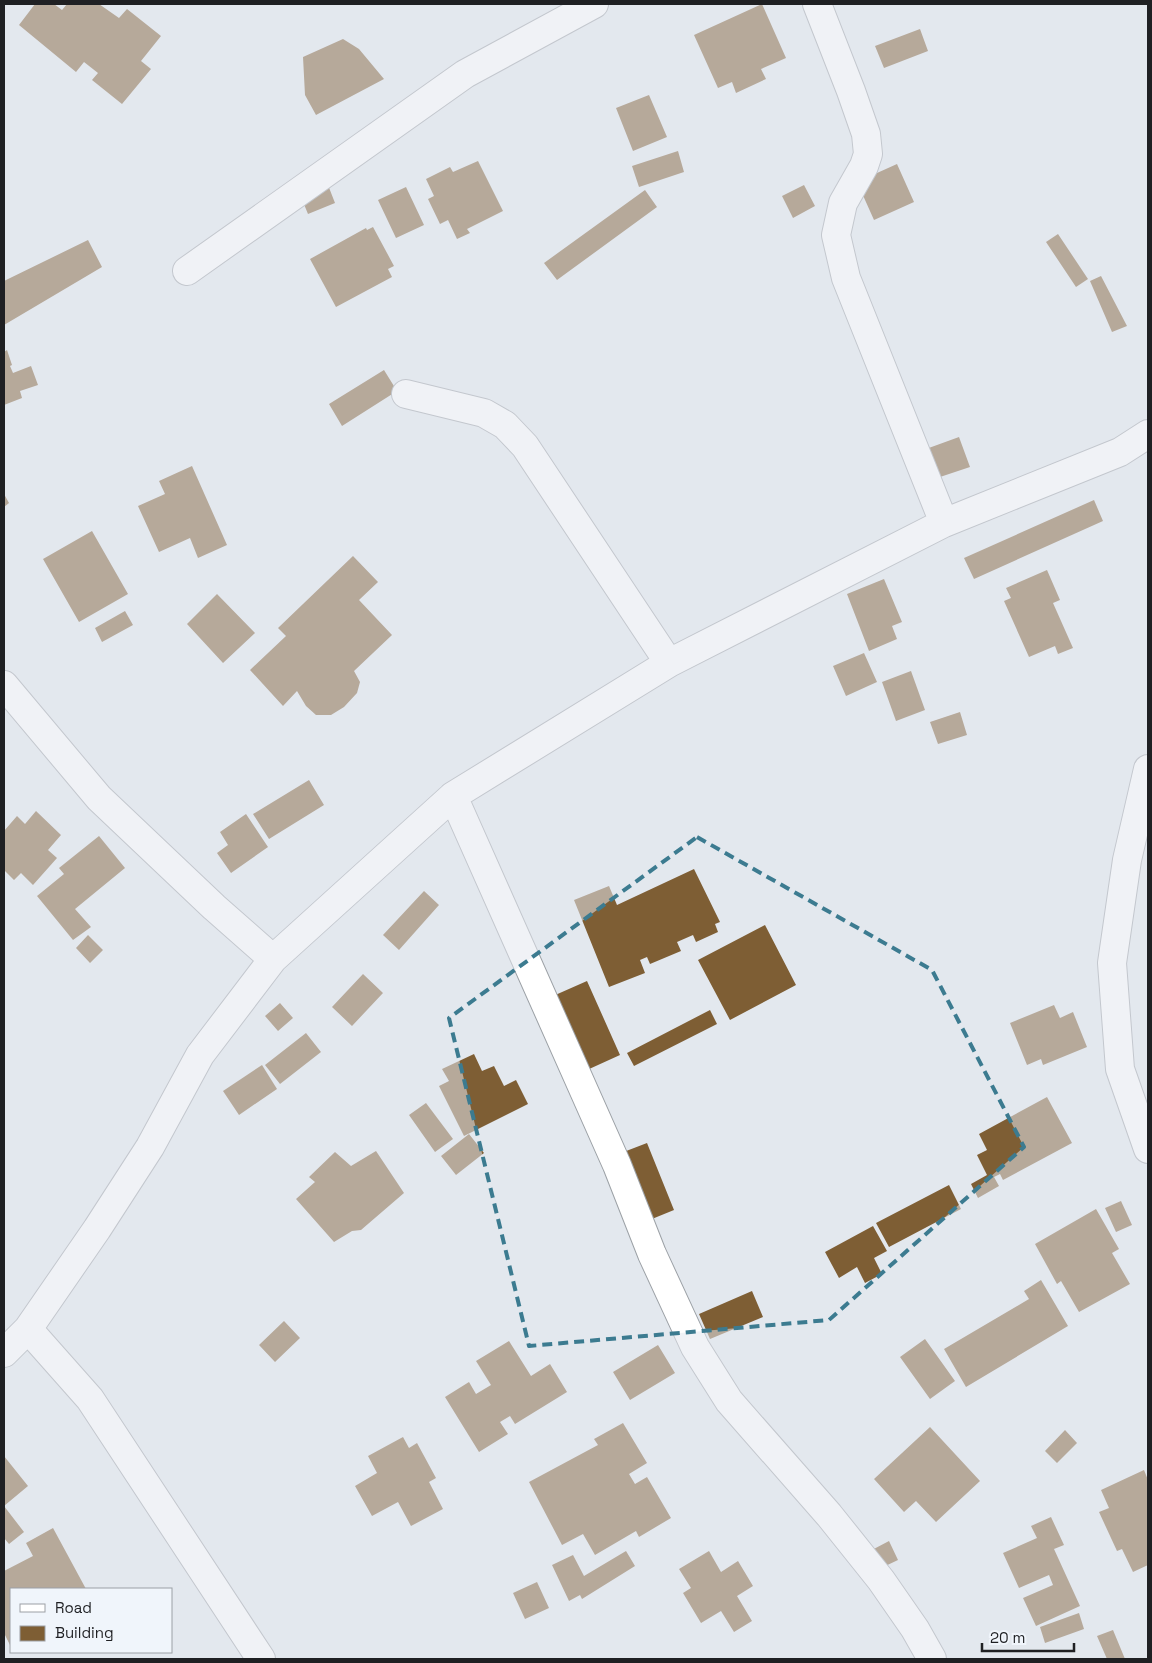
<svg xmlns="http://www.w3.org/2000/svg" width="1152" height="1663" viewBox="0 0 1152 1663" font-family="'Space Grotesk',sans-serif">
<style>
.building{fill:#7e5e34}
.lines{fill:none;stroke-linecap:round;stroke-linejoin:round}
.minor-casing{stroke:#9ca1a6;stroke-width:30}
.minor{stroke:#fff;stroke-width:28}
.marked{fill:none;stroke:#3c7b90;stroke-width:4;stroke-dasharray:10 6;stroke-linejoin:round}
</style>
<rect width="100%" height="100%" fill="#e3e8ee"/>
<path class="building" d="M35,4h19l8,6 5,-6h32l20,14 8,-9 34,27 -20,25 10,8 -29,35 -30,-24 6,-7 -14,-11 -8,10 -57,-47z
M762,4l24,54 -25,11 5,10 -30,14 -4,-11 -14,6 -24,-53z
M920,29l8,22 -44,17 -9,-22z
M343,39l16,10 25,30 -68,36 -11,-20 -2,-38z
M649,95l18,42 -34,14 -17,-43z
M678,151l6,21 -45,15 -7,-21z
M478,161l25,50 -36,18 3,4 -13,6 -9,-19 -8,4 -12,-25 6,-3 -8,-17 24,-12 3,5z
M897,164l17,38 -40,18 -17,-38z
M328,185l7,18 -27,11 -7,-17z
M804,185l11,21 -22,12 -11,-22z
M406,187l18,38 -28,13 -18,-38z
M645,190l12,17 -100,73 -13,-17z
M373,227l21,39 -6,3 4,8 -56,30 -26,-48 56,-31 1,2z
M1058,234l30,45 -12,8 -30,-45z
M88,240l14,27 -98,58v-44z
M1101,276l26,50 -15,6 -22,-51z
M7,350l5,15 -2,1 3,7 18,-7 7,19 -18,6 2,7 -18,7v-53z
M384,370l13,21 -55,35 -13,-22z
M959,437l11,30 -33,11 -11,-29z
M192,466l35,79 -29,13 -8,-20 -31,14 -21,-46 27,-12 -6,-13z
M4,494l5,9 -5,4z
M1094,500l9,21 -129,58 -10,-21z
M92,531l36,63 -49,28 -36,-63z
M353,556l25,26 -19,18 33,35 -38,36 6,11 -3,11 -13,14 -13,8h-15l-10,-9 -9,-15 -14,15 -33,-36 36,-34 -8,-8z
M1047,570l13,30 -7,3 20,45 -15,6 -3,-8 -26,11 -25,-56 7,-3 -5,-10z
M884,579l18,43 -10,4 5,13 -28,12 -22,-57z
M217,594l38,39 -32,30 -36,-39z
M125,611l8,14 -31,17 -7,-14z
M864,653l13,29 -31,14 -13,-30z
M911,671l14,39 -29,11 -14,-39z
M960,712l7,23 -29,9 -8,-22z
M309,780l15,25 -55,34 -16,-25z
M36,811l25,24 -13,15 9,8 -24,27 -12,-12 -7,7 -10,-10v-39l13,-15 8,8z
M246,814l22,33 -37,26 -14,-20 11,-8 -8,-13z
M99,836l26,32 -50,41 16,18 -18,13 -36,-44 27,-22 -5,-6z
M694,869l26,53 -5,2 3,8 -22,10 -3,-7 -16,7 4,9 -31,13 -3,-7 -7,3 5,13 -36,14 -35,-87 35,-14 8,19z
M424,891l15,14 -40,45 -16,-15z
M765,925l31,60 -66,35 -32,-60z
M88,935l15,15 -13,13 -14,-15z
M363,974l20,19 -31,33 -20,-19z
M587,981l33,74 -33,15 -34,-74z
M280,1003l13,15 -15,13 -13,-15z
M1054,1005l6,13 13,-6 14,35 -44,18 -2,-6 -14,6 -17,-42z
M710,1010l7,14 -83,42 -7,-13z
M306,1033l15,19 -41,32 -15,-19z
M474,1054l8,17 12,-5 10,20 12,-6 12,24 -64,32 -25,-50 10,-5 -7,-12z
M262,1065l15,24 -38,26 -16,-24z
M1047,1097l25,46 -69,37 -3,-6 -6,3 5,9 -21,12 -7,-14 16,-9 -10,-20 10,-5 -8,-16z
M426,1103l27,36 -18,13 -26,-37z
M469,1134l15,19 -28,22 -15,-19z
M647,1143l27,67 -27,11 -26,-68z
M376,1151l28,42 -43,37 -9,1 -18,11 -38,-43 19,-17 -6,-5 26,-25 16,14z
M949,1185l12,24 -72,38 -13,-24z
M1121,1201l11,24 -16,7 -11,-24z
M1096,1209l23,40 -7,4 18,31 -51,28 -18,-31 -4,3 -22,-40z
M873,1226l14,25 -13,7 8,16 -17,9 -8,-16 -18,11 -14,-26z
M1041,1280l27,46 -102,61 -22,-38 85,-50 -5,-8z
M752,1291l11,26 -53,22 -11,-25z
M284,1321l16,17 -25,24 -16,-17z
M925,1339l30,42 -25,18 -30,-42z
M509,1341l22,35 19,-12 17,28 -52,32 -5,-8 -10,6 8,12 -29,18 -34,-55 24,-15 7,12 15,-9 -15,-24z
M658,1345l17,28 -45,27 -17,-28z
M623,1423l24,40 -18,11 6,10 12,-7 24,41 -32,19 -3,-6 -41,24 -12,-21 -21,11 -33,-63 69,-37 -4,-6z
M930,1427l50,54 -44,41 -20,-21 -12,11 -30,-33z
M1065,1430l12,13 -20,20 -12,-12z
M403,1437l6,11 8,-5 19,35 -7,4 14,27 -32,17 -13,-24 -26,14 -17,-30 22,-13 -9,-17z
M4,1456l24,30 -24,20z
M1144,1470l4,10v85l-15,7 -11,-23 -5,2 -18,-39 10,-4 -8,-18z
M4,1506l20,26 -15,12 -5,-6z
M1051,1517l13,28 -10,4 26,57 -44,20 -13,-28 30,-13 -4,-10 -30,13 -16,-35 34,-15 -6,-12z
M53,1528l33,61h-75v58l-7,-14v-62l29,-15 -7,-13z
M889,1541l9,19 -19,9 -9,-18z
M626,1551l9,15 -53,33 -2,-4 -11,6 -17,-36 21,-10 11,21z
M709,1551l12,21 17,-11 15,25 -16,10 15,25 -18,11 -13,-21 -20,12 -18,-30 8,-5 -12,-19z
M537,1582l12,26 -24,11 -12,-26z
M1079,1613l5,16 -39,14 -5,-16z
M1113,1630l12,29h-18l-10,-23z"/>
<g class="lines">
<defs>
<path id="minor" d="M817,4l34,87 15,43 2,20 -4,12 -21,37 -7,32 10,43 98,245
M187,271l278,-197 129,-70
M406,394l78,19 21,12 20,21 144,217
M4,685l95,113 115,109 59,52
M1148,769l-21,91 -15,103 8,106 28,80
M453,796l164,369 35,89 43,93 34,54 100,114 52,65 34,49 17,30
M28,1329l62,70 171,260
M4,1353l24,-24 69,-100 53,-82 50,-92 73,-96 180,-163 216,-133 275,-140 176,-71 28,-18"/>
</defs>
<use href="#minor" class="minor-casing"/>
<use href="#minor" class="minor"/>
</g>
<path d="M0 0H1152V1663H0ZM697,837l235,133 92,177 -195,173 -300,26 -80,-328z" fill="#e3e8ee" fill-opacity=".55" fill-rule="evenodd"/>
<path class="marked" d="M697,837l235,133 92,177 -195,173 -300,26 -80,-328z"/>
<rect width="1152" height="1663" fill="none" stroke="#1f2023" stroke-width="10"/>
<rect x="10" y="1588" width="162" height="65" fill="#f0f5fb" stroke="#9ca0a5"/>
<rect x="20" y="1604" width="25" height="8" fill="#ffffff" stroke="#9ca0a5"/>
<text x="55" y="1613" font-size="15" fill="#1f2023">Road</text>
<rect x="20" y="1626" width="25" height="15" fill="#7e5e34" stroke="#9ca0a5"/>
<text x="55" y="1638" font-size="15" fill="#1f2023">Building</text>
<path d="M982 1643v8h92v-8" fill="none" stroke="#1f2023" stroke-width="2.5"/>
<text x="990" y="1643" font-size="15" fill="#1f2023" stroke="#f0f5fb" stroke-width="4" paint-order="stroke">20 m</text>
</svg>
